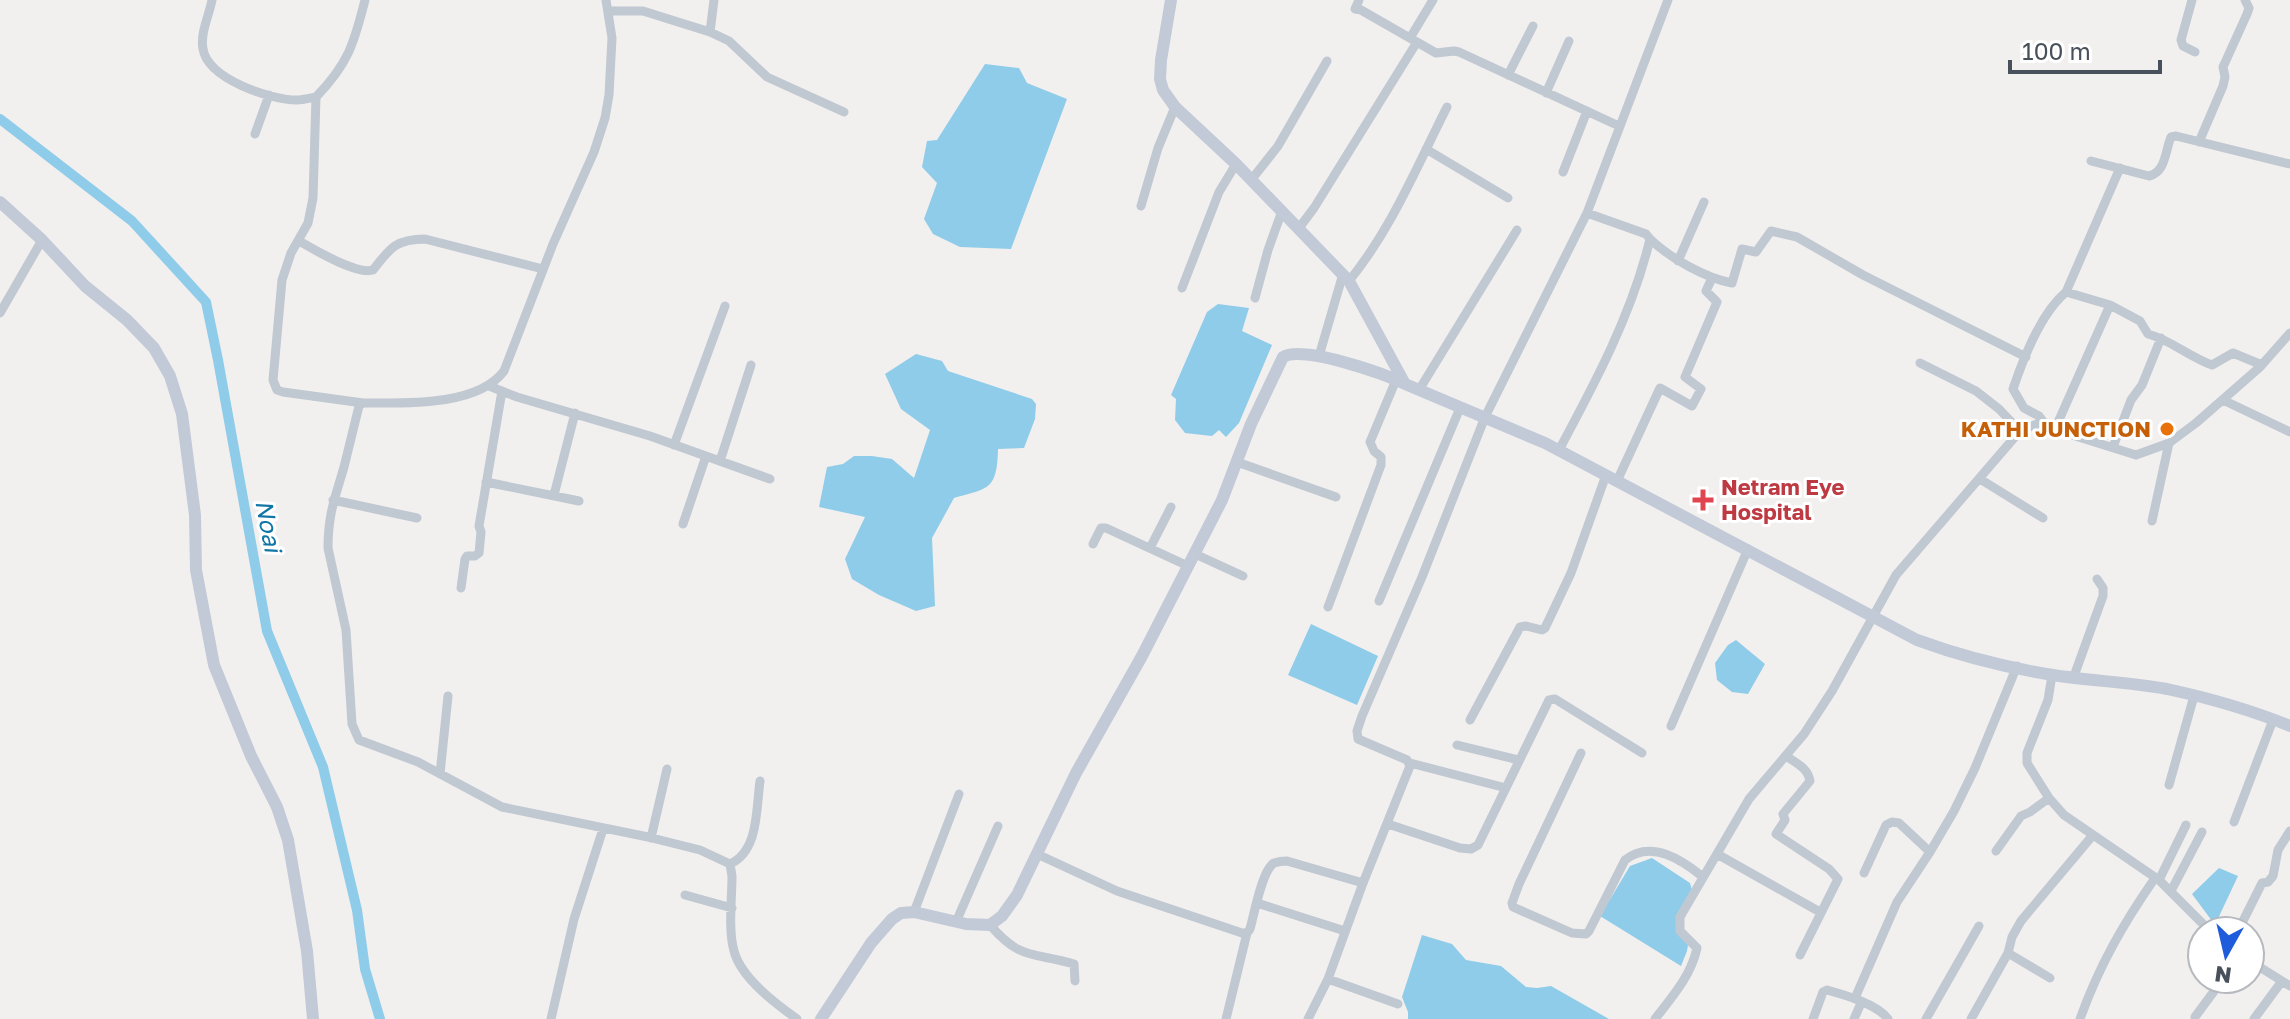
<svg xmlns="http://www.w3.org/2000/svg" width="2290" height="1019" viewBox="0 0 2290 1019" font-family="'Golos Text',sans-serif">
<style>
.water{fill:#8ecce9}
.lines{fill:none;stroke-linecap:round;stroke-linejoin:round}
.canal{stroke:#8ecce9;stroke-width:10}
.street{stroke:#c0c8d1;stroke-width:9}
.secondary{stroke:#c2cad7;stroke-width:12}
.food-dot{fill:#e8710a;stroke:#fff;stroke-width:3}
.health-dot{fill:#e0444e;stroke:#fff;stroke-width:3}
.labels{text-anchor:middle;stroke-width:6;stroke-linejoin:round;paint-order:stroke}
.food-label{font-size:22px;font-weight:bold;fill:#c56008;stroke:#fff;text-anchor:end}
.health-label{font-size:22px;font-weight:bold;fill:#be3a42;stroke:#fff;text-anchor:start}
.water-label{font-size:24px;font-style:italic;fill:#1176a6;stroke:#fff}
</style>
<rect width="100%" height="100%" fill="#f2efef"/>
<path class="water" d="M985,64l34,4 8,15 40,16 -56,150 -51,-2 -27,-13 -9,-15 13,-36 -15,-16 5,-26 10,-1z
M1218,304l31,4 -7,23 30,14 -33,78 -13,14 -7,-7 -7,6 -27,-3 -10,-13 1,-21 -5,-4 36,-83z
M916,354l26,7 6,10 84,28 4,5 -1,15 -11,29 -26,1c-1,41 -9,39 -44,49l-22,40 3,68 -19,5 -37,-16 -27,-16 -7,-20 20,-42 -46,-10 8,-40 16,-3 11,-8h18l20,3 22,19 16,-48 -29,-21 -16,-35z
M1311,624l67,32 -21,49 -69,-30z
M1736,640l29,24 -17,30 -16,-2 -15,-12 -2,-17 13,-18z
M1652,858l38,25 4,15 -14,29 9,12 -2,12 -6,15 -81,-50 30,-50z
M2219,868l19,8 -23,49 -23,-31z
M1422,935l30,9 14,16 35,6 25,21 11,1 14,-2 58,33h-201v-7l-6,-15z"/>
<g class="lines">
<path class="canal" d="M0,119l132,102 74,81 12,58 49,271 56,136 34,143 8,59 15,50"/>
<path class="street" d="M212,0c-3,16 -12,33 -9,49 5,30 67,51 94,51 6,0 13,-2 19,-3 32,-33 38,-53 49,-97
M606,0l6,38 -3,57 -4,23 -11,34 -41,92 -49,127c-27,36 -101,32 -141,32l-4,3c-5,20 -10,41 -15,61 -9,31 -16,47 -16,81l18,82 6,94 7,16 59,22 84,45 146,30 52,13 30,14 2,12c0,22 -4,54 2,75 7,27 42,53 63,68
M1359,0l-4,9 6,1 75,43 18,-2 5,1 160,74
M2192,0l-11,40 2,6 12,6
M609,11h34l67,21 19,9 38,36 77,35
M710,32l4,-32
M1410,38l23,-38
M1508,75l25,-49
M1546,93l23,-52
M316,97l-3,101 -5,25 -17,30 -9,27 -9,100 4,10 6,2 80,11
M255,134l14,-39
M2199,142l24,-56 2,-9 -2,-10 24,-53 2,-6 -4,-8
M1426,149l82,49
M2091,161l58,15c17,-4 16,-25 22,-39l5,-1 114,28
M1563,172l24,-61
M1252,179l26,-33 49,-85
M1141,206l17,-58 17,-41
M1299,228l15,-20 103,-166
M1650,239c20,19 55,39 82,44l10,-34 14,3 15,-21 26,6 66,38 163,82
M299,241c16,9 57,34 74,29 17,-22 23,-31 52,-31l118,30
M1678,261l26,-59
M1349,281c43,-53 68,-115 98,-174
M1182,288l37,-96 17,-28
M2066,292l54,-124
M1255,298l13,-48 14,-39
M0,313l42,-73
M1319,356l24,-82
M1920,363l56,28 23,18 21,22
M489,386l28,11 133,39 120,43
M1419,390l98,-160
M2223,400l67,32
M2047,427l-8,-11 -15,-8 -11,-19c10,-30 28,-76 53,-97l44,13 30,16 8,13c23,6 41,23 64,31l21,-12 29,12
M2055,429l55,-124
M674,445l51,-139
M2113,447l18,-47 11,-15 19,-47
M1559,450c36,-67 73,-136 91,-211l-4,-5 -59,-21
M720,461l31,-96
M1237,462l99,35
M1980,479l63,39
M1617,481l43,-93 32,18 9,-17 -16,-12 32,-75 -11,-11 6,-13
M486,482l93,19
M554,495l21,-82
M333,500l84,18
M2152,521l17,-78
M683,524l23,-68
M1093,544l8,-16h5l82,38
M1150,548l21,-41
M1195,554l48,22
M461,588l4,-29 2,-3h8l4,-3 2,-21 -2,-6 23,-135
M1379,601l81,-193
M1328,607l53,-142v-8l-7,-6 -4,-9 26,-62
M2052,675l-4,25 -21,53v10l22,35 15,17 95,65 51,51
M2074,676l29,-80v-8l-6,-9
M1470,720l50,-93 6,-1 16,4 3,-2 26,-55 35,-98
M1671,726l77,-177
M1457,745l62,15
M1581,753l-62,131 -7,19 1,4 59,26 14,1 3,-3 36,-71c26,-21 57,0 78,17
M1786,756c10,7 22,12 24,25l-27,33 2,6 -9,14 53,35 9,10 -38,76
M1410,763l96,25
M440,774l8,-78
M2169,785l25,-89
M2234,822l39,-102
M1388,824l72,24 11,1 7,-4 71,-145 6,-1 87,54
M651,838l16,-69
M1996,851l25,-35 9,-4 19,-14
M1037,854l80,37 125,42h5l3,-4c4,-14 12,-59 24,-66 3,-1 10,-2 13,-2l76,22 47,-117 -3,-6 -49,-21 -1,-8 5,-15 60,-139 63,-160 102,-204 81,-213
M1717,854l103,58
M730,864c29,-13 26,-55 30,-83
M1864,873l22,-48 6,-3 7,1 31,29
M2159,880l27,-55
M2171,891l31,-59
M685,895l47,13
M1257,903l88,28
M914,912l45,-118
M956,922l42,-96
M990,925c31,36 43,27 84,39l1,17
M2238,931l24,-48 6,-1 5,-6 5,-26 12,-19
M2008,953l42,25
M2250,961l40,25
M1328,979l70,25
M1855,998l42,-96 33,-50 24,-41 21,-43 42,-102
M2195,1017l28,-38
M551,1019l23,-100 29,-90
M1226,1019l21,-86
M1308,1019l20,-40 35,-96
M1655,1019c17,-22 36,-43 42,-71l-17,-17v-14l69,-118 55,-65 28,-43 64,-116 124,-144 17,-7 99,31 33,-12 27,-20 64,-56 30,-34
M1813,1019l10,-27 4,-2c18,5 50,14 61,29
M1854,1019l7,-16
M1926,1019l53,-93
M1971,1019l37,-66 4,-16 9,-16 72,-86
M2080,1019c19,-53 43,-95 75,-141
M2254,1019l28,-38"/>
<path class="secondary" d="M1171,0l-10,60 -1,19 3,11 12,17 61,57 113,117 56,103 140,59 372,197c41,15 92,28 136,35 38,6 76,7 114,14 42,9 84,21 123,37
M0,202l42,38 43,46 42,34 27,28 16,28 12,38 13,101 1,55 18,95 37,91 26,51 11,33 19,111 6,68
M821,1019l50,-76 21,-24 9,-6 13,-1 52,12 24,1 12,-9 15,-21 59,-122 66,-117 80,-156 29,-76 32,-67c19,-12 100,16 122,27"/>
</g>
<circle class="food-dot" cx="2167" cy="429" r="8"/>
<path class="health-dot" d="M1699 488h8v8h8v8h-8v8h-8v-8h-8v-8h8z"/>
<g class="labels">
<g class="food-label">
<text x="2151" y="437">KATHI JUNCTION</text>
</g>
<g class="health-label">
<text x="1721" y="495">Netram Eye<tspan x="1721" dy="25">Hospital</tspan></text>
</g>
<g class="water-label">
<text transform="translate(268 526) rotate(79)" y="8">Noai</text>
</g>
</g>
<g transform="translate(2226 955) rotate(188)"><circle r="38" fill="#ffffff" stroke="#b6b9be" stroke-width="2"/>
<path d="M0-6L14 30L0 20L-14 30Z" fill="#1f5cdc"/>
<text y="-12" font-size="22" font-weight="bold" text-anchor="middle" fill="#48505c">N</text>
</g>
<path d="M2010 60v12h150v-12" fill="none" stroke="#48505c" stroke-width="4"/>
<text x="2022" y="60" font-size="24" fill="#48505c" stroke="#ffffff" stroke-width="6" paint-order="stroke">100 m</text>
</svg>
